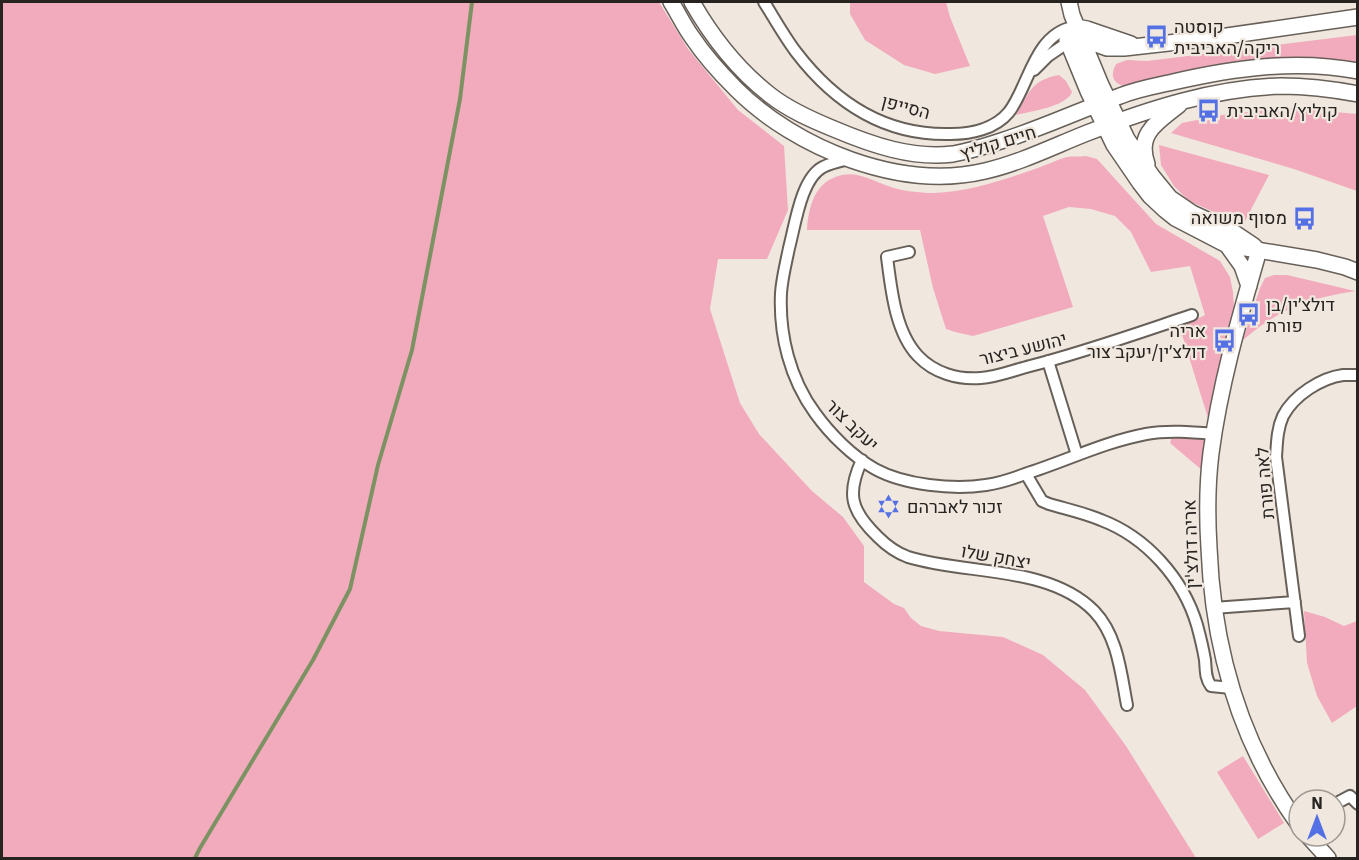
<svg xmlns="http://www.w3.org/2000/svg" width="1359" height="860" viewBox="0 0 1359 860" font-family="'IBM Plex Sans',Heebo,sans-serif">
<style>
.green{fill:#f2abbc}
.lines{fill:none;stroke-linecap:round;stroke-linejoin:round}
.stream{stroke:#7d9262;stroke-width:4}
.street-casing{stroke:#676059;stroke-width:14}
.secondary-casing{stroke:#676059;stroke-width:18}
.street{stroke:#fff;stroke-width:10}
.secondary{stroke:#fff;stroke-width:15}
.labels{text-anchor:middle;stroke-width:4.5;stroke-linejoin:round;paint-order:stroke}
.poi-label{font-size:18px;fill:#262320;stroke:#f0e7df;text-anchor:start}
.street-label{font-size:18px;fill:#262320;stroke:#f0e7df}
</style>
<rect width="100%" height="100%" fill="#f0e7df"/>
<path class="green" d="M2,2h657l29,47 50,61 46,36 4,64 -21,49h-49l-8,50 30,94 19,31 53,57 31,26 21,29v36l30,22 10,4 7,10 10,8 18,5 64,6 40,18 42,35 41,56 70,112h-1194z
M850,2h96l4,15 20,49 -35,8 -31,-9 -39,-25 -15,-26z
M1357,35v30l-61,-5 -166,28c-14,-3 -22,-9 -14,-24l11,-4 20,1z
M1059,75l7,6 6,11c-6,15 -41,19 -56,23 13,-22 15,-35 43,-40z
M1290,108l67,6v77l-63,-22 -123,-36 11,-10 45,-9z
M1159,145l110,30 -25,48 -14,-4 -41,-18 -15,-15 -13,-21z
M1086,156l11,3 59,65 64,37 10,16 3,15 1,16 -26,110 -28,-90 25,-13 -15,-49 -39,6 -20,-40 -16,-16 -24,-7 -22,-2 -26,9 30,91 -100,29 -18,-4 -9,-3 -13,-41 -13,-58h-113c1,-19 6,-42 24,-51 23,-11 36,0 57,7 14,5 31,7 46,7 34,-1 66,-12 98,-23 12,-4 24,-10 35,-13 6,-1 13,0 19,-1z
M1274,275h13l68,16c-48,8 -74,17 -112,49l17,-52 5,-10z
M1172,437h36l-5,34 -33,-28z
M1304,611l21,6 19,9 13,-5v85l-25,17 -15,-27 -10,-33z
M1243,756l41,67 -26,16 -41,-67z"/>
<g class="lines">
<path class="stream" d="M195,858l5,-10 113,-188 37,-71 28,-124 34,-115 48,-251 12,-97"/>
<defs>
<path id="street" d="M764,2c10,16 20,34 32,50 39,51 90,84 155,82 20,0 44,-5 58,-22 20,-26 25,-77 64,-85
M1034,70l14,-14 19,-13
M849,159c-8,2 -18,4 -26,8 -22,11 -28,59 -34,81 -3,15 -7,30 -8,45 -2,42 9,86 34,120 15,21 37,43 60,56 29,16 78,21 111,16 13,-2 26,-6 39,-11 41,-13 79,-32 121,-40 22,-4 45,-2 68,0
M909,252l-22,5c4,31 8,75 31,99 16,17 40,24 63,22 16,-1 33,-8 49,-12 55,-14 108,-33 162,-51
M1048,361l29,94
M862,460c-16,34 -11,51 16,77 8,8 19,16 30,20 58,18 141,8 186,54 24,25 27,63 33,94
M1026,474l16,27 7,3c17,5 36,9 52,16 45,17 82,58 96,105 3,11 6,23 8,35 1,10 0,18 6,26l20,2
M1213,608l82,-6
M1299,636l-23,-179c1,-14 1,-28 7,-41 11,-21 38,-38 60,-41 5,0 10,0 15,0
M1335,804l15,-8 8,8"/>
<path id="secondary" d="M671,2c7,11 13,24 21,35 12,18 28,36 44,52 60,60 165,102 249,82 35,-8 69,-25 102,-38 62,-24 127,-45 194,-47 26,0 51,3 77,8
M692,2c20,35 46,68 78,93 19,15 42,25 64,34 38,16 78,30 119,25 16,-3 33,-8 48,-13 41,-13 79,-31 119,-45 17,-7 35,-10 53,-14 61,-14 123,-23 185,-11
M1069,2l3,13 29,70 26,54 25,37 18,22 22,15 41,19 21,14
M1076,27l-7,5 -2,8 21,51 26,54 26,38 10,13 15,14 10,8 52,27 90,15 28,7 13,5
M1076,27l11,2 44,15
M1076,40l12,1 19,7h17l89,-10 145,-21
M1147,164c-11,-31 11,-42 32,-59
M1227,245l15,21 7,20
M1259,250c-19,66 -39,134 -48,203 -4,32 -4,63 -2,95 4,100 31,195 90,277
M1308,836l20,22"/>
</defs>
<use href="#street" class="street-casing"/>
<use href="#secondary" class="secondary-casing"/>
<use href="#street" class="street"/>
<use href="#secondary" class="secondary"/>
</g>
<defs>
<symbol id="bus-bare" viewBox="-9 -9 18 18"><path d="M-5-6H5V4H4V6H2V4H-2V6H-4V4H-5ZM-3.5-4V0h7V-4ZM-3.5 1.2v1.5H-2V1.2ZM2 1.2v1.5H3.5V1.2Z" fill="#5470e5" stroke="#f0e7df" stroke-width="2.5" paint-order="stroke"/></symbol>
<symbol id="synagogue-bare" viewBox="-9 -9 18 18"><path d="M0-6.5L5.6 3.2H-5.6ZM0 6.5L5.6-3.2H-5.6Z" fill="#5470e5" stroke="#f0e7df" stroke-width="2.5" paint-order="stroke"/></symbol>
</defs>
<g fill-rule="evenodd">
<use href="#bus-bare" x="1140" y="20" width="33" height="33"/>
<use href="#bus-bare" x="1192" y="94" width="33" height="33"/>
<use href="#bus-bare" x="1288" y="202" width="33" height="33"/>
<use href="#bus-bare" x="1232" y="298" width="33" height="33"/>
<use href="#bus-bare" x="1208" y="324" width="33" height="33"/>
<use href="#synagogue-bare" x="872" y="490" width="33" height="33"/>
</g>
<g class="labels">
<g class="poi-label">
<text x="1174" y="33">קוסטה<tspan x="1174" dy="21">ריקה/האביבית</tspan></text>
<text x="1227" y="117">קוליץ/האביבית</text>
<text x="1287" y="224" text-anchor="end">מסוף משואה</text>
<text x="1266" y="311">דולצ׳ין/בן<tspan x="1266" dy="21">פורת</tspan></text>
<text x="1206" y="337" text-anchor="end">אריה<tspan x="1206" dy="21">דולצ׳ין/יעקב צור</tspan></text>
<text x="907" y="513">זכור לאברהם</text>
</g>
<g class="street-label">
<text transform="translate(906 107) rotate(15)" y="6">הסייפן</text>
<text transform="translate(998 143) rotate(-17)" y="6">חיים קוליץ</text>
<text transform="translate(1023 349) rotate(-14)" y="6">יהושע ביצור</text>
<text transform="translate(852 425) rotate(44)" y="6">יעקב צור</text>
<text transform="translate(1265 483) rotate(-95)" y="6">לאה פורת</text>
<text transform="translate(1191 544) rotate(-92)" y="6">אריה דולצ'ין</text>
<text transform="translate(996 557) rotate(10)" y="6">יצחק שלו</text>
</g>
</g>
<rect width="1359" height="860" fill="none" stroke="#262320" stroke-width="6"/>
<g transform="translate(1317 818)"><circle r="28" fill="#f0e7df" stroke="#9f9993" stroke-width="1.5"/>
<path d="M0-4.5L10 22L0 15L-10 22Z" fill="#5470e5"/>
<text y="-9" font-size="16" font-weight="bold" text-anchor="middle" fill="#262320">N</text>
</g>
</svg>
